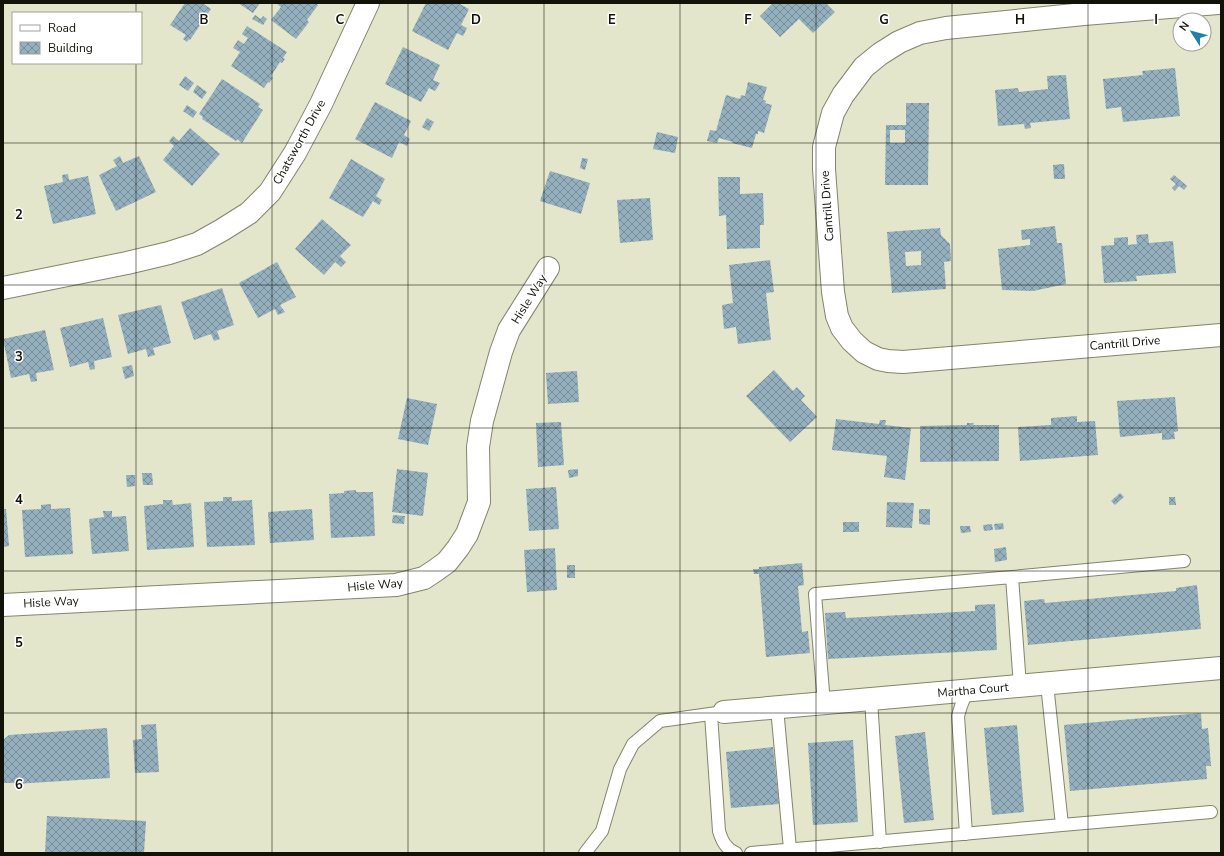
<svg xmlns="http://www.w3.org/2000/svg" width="1224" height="856" viewBox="0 0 1224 856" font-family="'Nunito Sans',sans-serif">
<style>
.building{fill:url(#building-cross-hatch);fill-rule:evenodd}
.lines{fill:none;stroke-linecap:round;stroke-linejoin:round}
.service-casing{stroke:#83856c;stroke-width:14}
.minor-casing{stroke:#83856c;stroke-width:24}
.service{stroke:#fff;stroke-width:12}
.minor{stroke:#fff;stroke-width:22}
.grid{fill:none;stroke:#111208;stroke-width:1;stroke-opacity:0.55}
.labels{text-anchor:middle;stroke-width:3;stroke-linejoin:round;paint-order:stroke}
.street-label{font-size:12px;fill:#111208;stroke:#fff}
.grid-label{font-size:13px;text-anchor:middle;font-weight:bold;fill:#111208;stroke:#fff;stroke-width:3;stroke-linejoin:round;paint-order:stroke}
</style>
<defs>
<pattern id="building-cross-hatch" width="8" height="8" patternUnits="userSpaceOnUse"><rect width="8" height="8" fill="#94afbe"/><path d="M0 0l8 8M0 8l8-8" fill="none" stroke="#778d98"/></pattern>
</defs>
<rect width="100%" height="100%" fill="#e3e6ca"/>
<path class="building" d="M185,3h17l9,6 -21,31 -1,-1 -2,3 -4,-3 3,-4 -16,-10z
M238,3h22l-7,10z
M276,3h40l2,2 -11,15 2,2 -13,17 -25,-19 10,-13z
M426,3h32l11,6 -8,16 6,3 -4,8 -6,-3 -9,17 -36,-19z
M771,3h55l9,9 -22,21 -14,-14 -19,18 -20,-21 12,-12z
M255,15l6,4 2,-3 4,3 -4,6 -11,-6z
M247,26l40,26 -4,6 2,1 -3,4 -2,-1 -9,14 2,2 -4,5 -1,-1 -4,6 -33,-22 9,-14 -7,-4 5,-8 6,4 4,-6 -6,-4z
M403,47l37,18 -7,15 7,3 -5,8 -6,-3 -8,14 -36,-18z
M1175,68l5,48 -57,6 -2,-15 -15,2 -3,-30 40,-4 -1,-4z
M1066,75l4,44 -40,4 1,5 -6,1 -1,-5 -26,2 -3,-36 23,-2 1,4 29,-3 -1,-13z
M185,76l9,7 -6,8 -9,-6z
M222,79l38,25 -2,3 5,3 -21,33 -5,-4 -1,2 -34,-22 1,-2 -4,-3z
M748,82l19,5 -4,13 3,1 -1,2 7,2 -8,28 -6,-2v3h-2l-4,14 -20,-5 1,-1 -14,-4 -2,5 -10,-2 3,-11 6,1 10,-36 14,4 1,-4 4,1z
M197,85l10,7 -5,7 -9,-7z
M375,102l36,19 -7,14 6,4 -3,7 -8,-4 -7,16 -37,-19z
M906,103h23l-1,82h-43l1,-60h20zM890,130h15v13h-15z
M187,105l10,7 -4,6 -10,-7z
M427,118l7,4 -5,9 -7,-4z
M190,128l30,26 -28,32 -29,-26 11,-14 -5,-5 4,-5 6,5z
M657,132l21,5 -3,16 -22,-4z
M120,156l3,7 16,-7 17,36 -40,19 -17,-36 18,-9 -4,-6z
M582,158l6,1 -3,11 -5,-2z
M351,159l34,20 -9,17 6,4 -3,5 -6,-4 -10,16 -34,-19z
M1064,164l1,15h-11l-1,-14z
M550,171l40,12 -9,31 -41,-13z
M68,174l1,6 19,-4 8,38 -43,10 -9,-38 19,-4 -1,-7z
M1174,175l13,11 -3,4 -5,-4 -4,5 -3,-3 4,-4 -6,-5z
M718,177h22v17l23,-1 1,32h-4v23l-33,1 -1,-34 -7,1z
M650,198l3,42 -33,3 -3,-43z
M322,219l29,26 -11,11 6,6 -5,5 -6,-5 -11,13 -29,-26z
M1055,226l2,17h5l4,41 -33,7 -31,-1 -4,-41 32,-4v-6l-8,1 -1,-10z
M940,228l1,7 9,9 1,17 -7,1 2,27 -54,4 -5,-61zM921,251v14l-15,1 -1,-14z
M1148,234l1,9 24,-2 3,32 -40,3 1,5 -33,2 -3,-37 13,-1v-7l14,-1v8l9,-1 -1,-9z
M770,260l4,32 -8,1 5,47 -33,4 -2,-17 -12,2 -2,-24 11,-2 -4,-38z
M277,262l19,35 -16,8 5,7 -7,3 -3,-6 -17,9 -19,-35z
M222,288l12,37 -17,6 3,8 -6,2 -3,-7 -17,6 -13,-38z
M161,305l10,38 -18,5 2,7 -7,2 -2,-8 -18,5 -10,-39z
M103,318l9,39 -18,4 1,8 -5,1 -2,-8 -18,5 -10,-39z
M45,330l9,40 -18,3 1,8 -6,1 -2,-8 -18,4 -8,-39z
M132,365l2,11 -9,3 -3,-12z
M774,370l19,21 4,-4 8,9 -4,4 16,17 -27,25 -44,-46z
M577,371l2,31 -31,2 -2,-31z
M1175,397l3,34 -4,1 1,7 -13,1v-7l-42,4 -3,-36z
M407,398l30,6 -9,41 -30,-6z
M1077,416v6l18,-1 3,34 -78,6 -2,-34 33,-2v-7z
M836,419l43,5 1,-4h6l-1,5 26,3 -6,52 -21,-3 3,-21 -55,-6z
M561,422l3,43 -26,2 -2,-44z
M967,423h7l-1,2h26v36l-79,1v-36l47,-1z
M397,469l31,4 -5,43 -31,-4z
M578,469v7l-9,2 -1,-8z
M142,473h10l1,12h-10z
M126,475h9v11l-8,1z
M556,487l3,42 -30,2 -3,-42z
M356,490v2h17l2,44 -44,2 -2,-44 15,-1v-2z
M1120,493l4,4 -9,8 -4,-4z
M223,497h9v4l20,-1 3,45 -48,2 -3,-45 19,-1z
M1169,497h6l1,8h-7z
M163,500h9l1,5 18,-2 3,44 -47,3 -3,-44 19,-2z
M887,502l27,1 -2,25 -26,-1z
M51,504v5l19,-1 3,46 -48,3 -3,-47 19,-1v-4z
M3,509h3l3,37 -6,1z
M312,509l2,31 -44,3 -2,-31z
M919,509h11v16l-11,-1z
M103,511h9v6l14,-1 3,35 -37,3 -3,-35 15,-2z
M393,515l12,1 -1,8 -12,-1z
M843,522h16v10h-16z
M1003,523l1,6 -9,1 -1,-6z
M992,524l1,6 -9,1 -1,-6z
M960,526h10l1,6 -10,1z
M1006,547l1,13 -12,2 -1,-13z
M555,548l2,42 -30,2 -3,-42z
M802,563l2,22 -6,1 4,46 6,-1 2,22 -44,4 -7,-83h-5l-1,-5h6v-2z
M567,565h8v13h-8z
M1197,585l4,44 -173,16 -4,-44 20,-2 1,4 131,-12v-3z
M995,604l2,46 -169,9 -3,-46 20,-1 1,6 129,-7v-6z
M1201,713l1,16 6,-1 3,38h-5l1,13 -137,12 -6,-66z
M156,724l3,48 -24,1 -2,-33 9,-1 -1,-14z
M1017,725l7,87 -32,3 -8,-87z
M107,728l3,50 -95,6v-1h-12v-43l6,-5z
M925,732l9,88 -30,3 -9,-87z
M853,740l5,82 -45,3 -5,-82z
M773,747l6,57 -48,4 -5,-56z
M47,816l99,5 -2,32h-99z"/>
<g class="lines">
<defs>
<path id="service" d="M1012,577l172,-16
M1047,684l15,141 149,-13
M871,699l9,143
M824,704l-9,-110 197,-17 8,109
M777,708l13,141
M711,714l8,117c3,10 7,18 17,22
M966,834l-8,-118 3,-10 6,-15
M585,853l17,-22 18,-62 13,-25 27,-23 64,-9
M751,853l311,-28"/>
<path id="minor" d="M1218,3l-134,11 -138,14 -26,5 -21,9 -19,12 -16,13 -21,28 -10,18 -9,34v22l9,123 4,24 5,12 10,13 12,11 14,7 10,2 15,1 318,-27
M3,288l124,-25 42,-10 28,-9 25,-14 27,-17 21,-21 25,-39 26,-49 47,-101
M3,605l393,-20 28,-7 12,-8 11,-8 11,-14 9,-14 12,-32 -1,-55 4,-26 19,-69 8,-22 39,-62
M724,712l497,-44"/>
</defs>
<use href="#service" class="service-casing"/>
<use href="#minor" class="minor-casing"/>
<use href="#service" class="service"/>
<use href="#minor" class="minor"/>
</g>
<path class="grid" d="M136,3v10M272,3v850M408,3v850M544,3v850M680,3v850M816,3v850M952,3v850M1088,3v850M136,63v790M3,143h1218M3,285h1218M3,428h1218M3,571h1218M3,713h1218"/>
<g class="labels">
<g class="street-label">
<text transform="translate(299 142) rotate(-61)" y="4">Chatsworth Drive</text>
<text transform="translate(827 206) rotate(-94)" y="4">Cantrill Drive</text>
<text transform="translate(529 299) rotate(-58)" y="4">Hisle Way</text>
<text transform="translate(1125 343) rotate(-5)" y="4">Cantrill Drive</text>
<text transform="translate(375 585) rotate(-5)" y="4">Hisle Way</text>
<text transform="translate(51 602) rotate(-3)" y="4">Hisle Way</text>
<text transform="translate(973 690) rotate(-5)" y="4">Martha Court</text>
</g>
</g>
<g class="grid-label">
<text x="204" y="24">B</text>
<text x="340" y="24">C</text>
<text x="476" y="24">D</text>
<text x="612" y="24">E</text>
<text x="748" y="24">F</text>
<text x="884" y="24">G</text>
<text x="1020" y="24">H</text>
<text x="1156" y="24">I</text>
<text x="19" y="219">2</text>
<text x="19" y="361">3</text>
<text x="19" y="504">4</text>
<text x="19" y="647">5</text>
<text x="19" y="789">6</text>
</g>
<rect width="1224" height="856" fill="none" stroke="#111208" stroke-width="8"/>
<rect x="12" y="12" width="130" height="52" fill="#ffffff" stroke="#a0a09c"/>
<rect x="20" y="25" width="20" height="6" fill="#ffffff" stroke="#a0a09c"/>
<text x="48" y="32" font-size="12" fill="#111208">Road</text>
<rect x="20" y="42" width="20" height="12" fill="url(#building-cross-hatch)" stroke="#a0a09c"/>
<text x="48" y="52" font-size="12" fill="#111208">Building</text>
<g transform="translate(1192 32) rotate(306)"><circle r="19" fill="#ffffff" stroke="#a0a09c"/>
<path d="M0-3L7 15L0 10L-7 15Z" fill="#207fab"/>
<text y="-6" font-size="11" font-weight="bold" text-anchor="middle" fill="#111208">N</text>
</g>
</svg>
